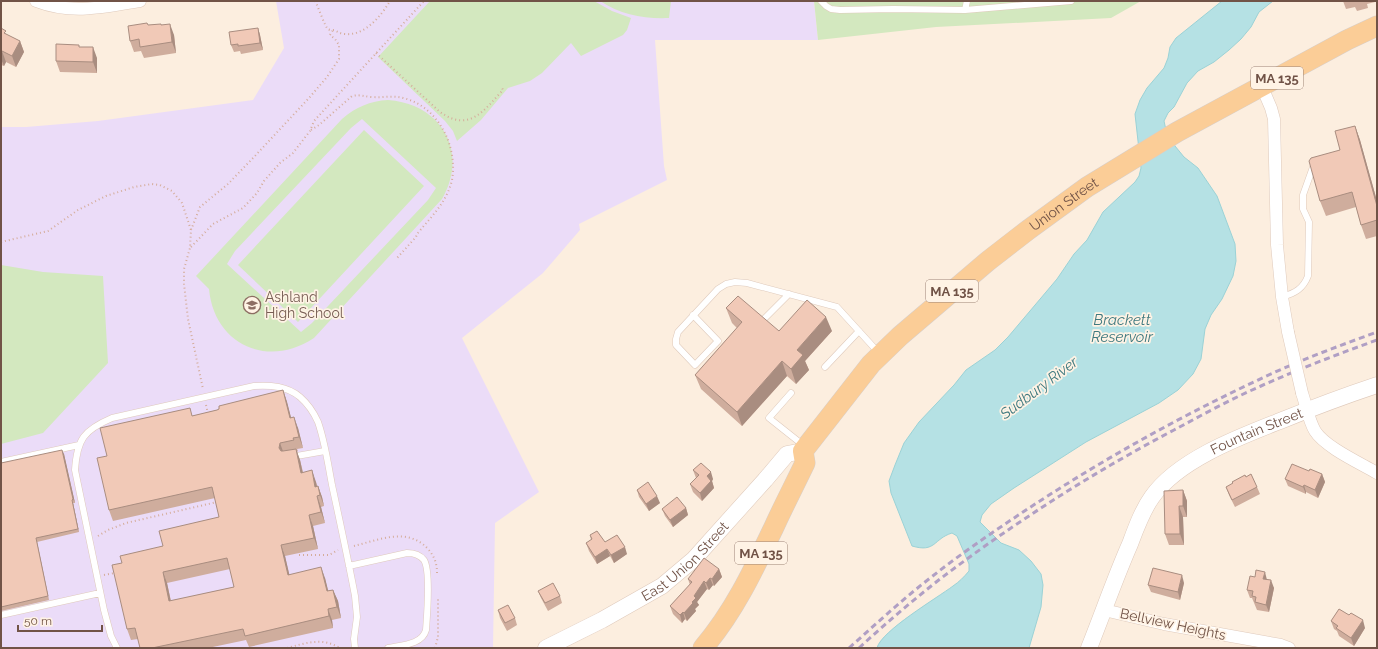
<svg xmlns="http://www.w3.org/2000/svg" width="1378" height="649" viewBox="0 0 1378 649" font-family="Raleway,sans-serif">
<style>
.education{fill:#ebdcf8}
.green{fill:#d3e8bf;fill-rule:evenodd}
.water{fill:#b5e1e4;stroke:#9bd2d6}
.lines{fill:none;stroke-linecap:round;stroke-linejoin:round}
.service-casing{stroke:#dfcabc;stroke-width:7}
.minor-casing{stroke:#dfcabc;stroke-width:13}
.tertiary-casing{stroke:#dfcabc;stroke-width:17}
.primary-casing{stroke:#d7cfcb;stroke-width:21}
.path{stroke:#d5ad9b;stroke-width:2;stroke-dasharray:1 3;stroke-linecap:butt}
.service{stroke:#fff;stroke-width:6}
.minor{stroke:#fff;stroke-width:12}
.tertiary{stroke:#fff;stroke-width:16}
.primary{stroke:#fbcd97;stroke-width:20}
.rail{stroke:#b09fc4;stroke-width:3;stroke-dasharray:6 4;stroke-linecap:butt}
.minor-bridge-casing{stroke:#dfcabc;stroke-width:13;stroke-linecap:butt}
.minor-bridge{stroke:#fff;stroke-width:12}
.wall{fill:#cfad9d;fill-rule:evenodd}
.shaded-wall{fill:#a98d80}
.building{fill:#f1c9b7;stroke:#a98d80;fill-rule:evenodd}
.labels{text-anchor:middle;stroke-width:3.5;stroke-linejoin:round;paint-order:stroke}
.shield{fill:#fff3e5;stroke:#9c8376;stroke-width:1}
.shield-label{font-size:13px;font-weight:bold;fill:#715347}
.street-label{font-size:14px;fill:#715347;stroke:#fff3e5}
.education-label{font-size:14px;fill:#785e54;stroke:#fff3e5;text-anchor:start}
.water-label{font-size:15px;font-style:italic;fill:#3f797f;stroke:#fff3e5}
</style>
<rect width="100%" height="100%" fill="#fceedf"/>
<path class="education" d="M276,1h538l4,39h-163l9,126 3,14 -88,44 1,6 -37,43 -81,65 77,154 -44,31 -2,125h-492v-521h25l72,-6 155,-21 31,-52z"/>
<path class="green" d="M430,1h164l18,10 19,7 -4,12 -4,5 -42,21 -10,-13 -29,30 -12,8 -22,7 -27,32 -24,21 -4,-10 -8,-10 -67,-64z
M600,1h71l-2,17c-25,1 -48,-3 -69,-17z
M814,1h327l-30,17 -175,9 -118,13z
M388,100c54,4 81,52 54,99l-128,139c-47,31 -100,6 -105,-49l-13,-13 146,-157c14,-12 28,-18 46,-19zM362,119l74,69 -8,12 -116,123 -11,9 -74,-68 8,-13 116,-123z
M364,130l60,56 -126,136 -60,-57z
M1,265l42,7 60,4 5,87 -65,70 -42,11z"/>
<path class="water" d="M1222,1h51l-14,11 -8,15 -10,12 -12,11 -15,12 -16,9 -11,12 -13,24 -6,6 -4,8 2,9 9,16 9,11 14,11 19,28 18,48 1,17 -3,15 -11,23 -11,16 -6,14 -4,30 -8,15 -15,16 -19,13 -73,39 -72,46 -23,16 -9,11 -2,7 21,21 18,7 12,11 10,13 2,11 -2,22 -12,41h-152c4,-17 60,-50 76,-62 6,-4 11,-9 16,-15v-7l-12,-28 -5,-3c-19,6 -16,20 -40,13l-21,-53 -2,-12 6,-16 9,-22 15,-21 35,-37 12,-15 29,-20 13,-13 49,-58 17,-25 13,-14 16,-28 32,-30 4,-6 2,-8 -6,-54 5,-14 7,-12 17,-20 4,-10 2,-11 6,-9z"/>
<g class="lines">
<defs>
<path id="service" d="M821,1l5,5 5,3 9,1 53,-1 72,1 106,-9
M965,10l2,-9
M1282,297c13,-4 21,-8 26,-21l1,-54 -6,-13v-14l10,-28
M693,315l25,26 -23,24 -19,-20v-6l2,-7 40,-43 8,-5 9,-2 12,1 90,24 41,45
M765,318l24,-24
M825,367l34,-36
M791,393l-22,25 34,27
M291,457l34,-6
M1,462l78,-17
M349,566l58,-13c6,0 13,2 17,7 7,11 3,56 2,70 -4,15 -25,15 -38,18
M1,615l99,-22
M117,648l-6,-12 -7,-26 -29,-140c2,-31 9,-40 37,-52l142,-32c17,-1 33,0 46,11 8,7 14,16 18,25 7,20 10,42 14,63 8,37 16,74 23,111l2,21 -3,22 1,9"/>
<path id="minor" d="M36,1c36,14 68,6 104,0
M1262,87l9,21 3,11 3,126 5,52 6,35
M1302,393c4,12 7,28 13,38 10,16 45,32 62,42
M1104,610l60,14 117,21 8,3"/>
<g id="tertiary">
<path id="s1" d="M546,648l56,-28 60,-34 32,-27 71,-79 22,-26 16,-3"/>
<path id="s2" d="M1089,648c14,-35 26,-70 41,-104 6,-16 12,-33 22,-47 26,-37 87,-60 128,-76 32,-13 64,-25 97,-36"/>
</g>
<g id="primary">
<path id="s3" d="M703,648c31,-36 51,-79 71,-121 10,-22 21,-43 31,-64l-2,-12 68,-87 29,-28 88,-75 40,-31 59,-43 90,-55 170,-92 30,-14"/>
</g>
</defs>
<use href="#service" class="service-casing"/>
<use href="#minor" class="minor-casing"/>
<use href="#tertiary" class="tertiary-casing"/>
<use href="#primary" class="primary-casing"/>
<path class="path" d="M315,1c3,5 10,26 13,28 1,1 4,1 6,1 4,2 7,4 11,4 20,2 36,-18 45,-33
M376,53l64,59c30,21 44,-2 63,-22l-1,-2
M311,130l8,-5 33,-29c8,-2 13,1 21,1 10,1 20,-2 30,1 35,8 55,48 49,82 -5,22 -21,37 -35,54l-1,3 -19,21
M191,230l9,-23 28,-23 26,-27 55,-59 18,-21 12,-18v-14l-4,-6 -5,-4 3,-5
M1,242l47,-11 30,-21 28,-14 28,-9 18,-3 8,1 12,6 10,12 9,27 -1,18 -6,21v15l4,35 15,70
M191,247l22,-23 30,-16 14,-15 7,-12 16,-18 13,-10 17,-22 4,-10 110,-120
M206,405l2,9
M98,536l10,-6 18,-7 91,-21
M354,546c24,-6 53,-19 73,2 7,7 10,15 10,25
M299,555h30l9,-5
M104,575l11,-2
M287,648c19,-5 35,-11 53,0
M435,648l3,-11v-39"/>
<use href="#service" class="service"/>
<use href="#minor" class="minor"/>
<use href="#tertiary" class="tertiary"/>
<use href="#primary" class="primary"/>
<path class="rail" d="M849,648c28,-25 55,-50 85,-73 28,-22 59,-43 89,-63 74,-49 152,-93 233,-131 39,-19 80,-34 121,-49
M859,648c26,-24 53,-47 81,-69 74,-56 152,-106 234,-149 28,-15 57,-31 87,-44 38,-17 77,-32 116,-46"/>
<defs>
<path id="minor-bridge" d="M1288,332l14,61"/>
</defs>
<use href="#minor-bridge" class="minor-bridge-casing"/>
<use href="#minor-bridge" class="minor-bridge"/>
</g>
<path class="wall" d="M1343,1h32v1l-8,2 1,4 -11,3 -2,-4 -9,2z
M148,25h13l13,10 2,18 -32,5 -3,-7 -7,1 -4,-11z
M1,28l6,7 13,6 4,11 -8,15 -10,-5 -2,4 -3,-1z
M258,28l2,7 3,15 -22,4 -1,-3 -6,1 -3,-7z
M80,47l17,11v15l-37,-1 -4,-11z
M1355,126l5,14 17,61v35l-11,3 -5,-14 -5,-18 -30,9 -6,-15z
M726,308l53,23h53l-27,30 4,9 -13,14 -9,-8 -45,50 -41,-37 -6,-14 42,-47 -5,-5z
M283,390l4,12 4,16 7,10 5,20 -6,1 1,2 -1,1 3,8 3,12 13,10 1,4h1l4,11 2,9 -3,1 4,16 -12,3 5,23 -33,7 4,18 36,4 3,13 5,-1 5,11 3,17 -9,2 1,8 -84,19 -3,-7 -38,8h-68l-2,-9 -7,1 -4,-11 -5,-66 41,-17 56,-29 -4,-19 -102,23 -4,-11 -2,-54 86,-40 24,-6zM230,569l4,18 -63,14 -4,-18z
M64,454l11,49h-2l6,29 -42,10 12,58 -48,11v-148z
M693,470l20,9 -1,2 2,7 -12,13 -9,-9 -3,-8 6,-6z
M1309,471l13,3 3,8 -7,16 -12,-6v2l-18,-8 -3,-7z
M1246,477l11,10 3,7 -25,13 -6,-12 -3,-8z
M637,490l23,13 -11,8 -10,-14z
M1183,490l4,11v16h-4l1,28h-15l-4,-11z
M686,508l2,7 -15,12 -8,-11 -3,-7z
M590,535l15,7 22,12 -13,9 -4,-7 -13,8 -8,-13 -3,-8 5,-3z
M719,569l3,8 -8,9 -1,-1 -4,5 -2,-1 -10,13 2,3 -4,4 1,2 -9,10 -2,-2 -3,4 -9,-9 -3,-8 20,-21 -2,-6z
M1267,580l7,8 -5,24 -12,-2 -5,-12h-2l-3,-8z
M1184,583l-4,17 -29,-8 -3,-7z
M538,591l22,5 2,7 -14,8 -7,-13z
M498,610l17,8 2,7 -10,6 -7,-13z
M1331,621l34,7 -11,18 -15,-10 -2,-5 -3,-2z"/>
<path class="shaded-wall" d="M170,24l4,11 2,18 -4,-11z
M258,28l2,7 3,15 -3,-7z
M20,41l4,11 -8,15 -4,-11z
M93,47l4,11v15l-4,-11z
M2,51l4,11 -2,4 -3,-7v-6z
M1355,126l5,14 17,61v5z
M826,317l6,14 -27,30 4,9 -13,14 -5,-15 6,-19z
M782,361l5,15 -45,50 -5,-14z
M283,390l4,12 7,27 -4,-11z
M294,417l4,11 5,20 -4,-11z
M280,443l4,11 -5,-6z
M296,449l4,11 5,24 -4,-11z
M62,450l2,4 11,49 -2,-4z
M312,470l4,12 3,14 -4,-9z
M711,472l2,7 -1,2 2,7 -12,13 -2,-8 7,-17z
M1322,474l3,8 -7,16 -3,-8z
M1304,485l2,7v2l-3,-7z
M318,486l4,11 2,9 -4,-11z
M1183,490l4,11v16l-4,-11z
M317,496l4,11 4,16 -4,-11z
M657,496l3,7 -11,8 -3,-7z
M72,500l1,3 6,29 -1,-3z
M1179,506l4,11 1,28 -4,-11z
M686,508l2,7 -15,12 -3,-7z
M309,515l4,11 5,23 -4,-11z
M36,538l1,4 12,58 -1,-4z
M281,545l4,11 7,30 -4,-11z
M625,547l2,7 -13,9 -3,-8z
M607,549l3,7 -13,8 -2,-7z
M321,567l4,11 6,24 -4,-11z
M719,569l3,8 -8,9 -2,-7z
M163,572l4,11 6,29 -4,-11z
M1265,572l2,8 -4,-1z
M1182,575l2,8 -4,17 -2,-8z
M710,578l3,7 -4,5 -3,-7z
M1271,580l3,8 -5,24 -3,-7z
M704,581l3,8 -10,13 2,3 -4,4 1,2 -9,10 -3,-8 8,-11 2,-6z
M333,590l5,11 3,17 -4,-11z
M328,609l4,11 1,8 -4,-12z
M683,612l2,7 -3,4 -2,-8z
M1363,620l2,8 -11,18 -3,-8z"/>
<path class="building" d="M147,23l1,2 13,-1v1l9,-1 2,18 -32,5 -1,-8 -9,2 -2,-15z
M1,28l5,3 -2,2 16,8 -8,15 -10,-5 -1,2z
M258,28l2,15 -22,3v-2l-7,1 -2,-13z
M56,44l23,1v2h14v15l-37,-1z
M1355,126l22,80v14l-16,5 -9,-33 -32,9 -11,-40 2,-3 29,-8 -5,-19z
M738,296l41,35 28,-31 19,17 -29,33 6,5 -12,14 -9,-8 -45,51 -42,-37 47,-53 -16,-14z
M283,390l7,28 4,-1 5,20 -6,1 1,2 -14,3 -1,5 2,3h2l13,-2 5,24 11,-3 3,17 3,-1 2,9 -3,1 4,16 -12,3 5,23 -33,7 7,30 33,-8 6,24 6,-1 4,17 -9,2 1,7 -84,20 -2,-7 -91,19h-12l-5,-20 -8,1 -15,-64 10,-2 -2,-7 43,-10 -4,-15 60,-14 -7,-30 -103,23 -12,-52 10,-2 -7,-28 90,-20 2,8 25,-6 2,-1v-3zM227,558l7,29 -65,14 -6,-29z
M62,450l11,49 -1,1 6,29 -42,9 12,58 -47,11v-144z
M701,463l10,9 -4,4 4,5 -11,12 -10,-9 9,-9 -6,-5z
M1292,464l17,7 1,-2 12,5 -7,16 -11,-5 -1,2 -18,-8z
M1251,474l6,13 -25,13 -6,-13 7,-4 -1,-1 13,-7 1,2z
M648,482l9,14 -11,8 -9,-14z
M1183,490v16h-4l1,28h-15l-1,-43z
M677,497l9,11 -16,12 -8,-11z
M597,531l8,11 12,-7 8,12 -14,8 -4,-6 -12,8 -9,-14 6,-4 -2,-4z
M704,558l15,11 -7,10 -2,-1 -4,5 -2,-2 -10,15 2,2 -4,4 1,1 -9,10 -1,-1 -3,3 -10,-9 22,-24 -4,-3z
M1153,568l29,7 -4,17 -30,-7z
M1256,570l9,2 -2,7 8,1 -5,25 -11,-3 1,-5 -4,-1 1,-5 -6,-1 3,-14 5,1z
M553,583l7,13 -15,7 -7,-12z
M508,605l7,13 -10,5 -7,-13z
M1339,609l10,6 2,-2 12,7 -12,18 -15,-10 2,-2 -7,-5z"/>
<defs>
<symbol id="school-ring" viewBox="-11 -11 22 22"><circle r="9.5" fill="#fff3e5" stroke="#8d6e63" stroke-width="1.5"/><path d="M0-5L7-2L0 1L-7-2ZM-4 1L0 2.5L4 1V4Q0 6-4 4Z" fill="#8d6e63"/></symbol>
</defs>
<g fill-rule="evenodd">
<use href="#school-ring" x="242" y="295" width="20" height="20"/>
</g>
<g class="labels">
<g class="shield">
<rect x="1251" y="67" width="52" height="22" rx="3"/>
<rect x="926" y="280" width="52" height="22" rx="3"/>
<rect x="735" y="542" width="52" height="22" rx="3"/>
</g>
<g class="shield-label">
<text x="1277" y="83">MA 135</text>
<text x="952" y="296">MA 135</text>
<text x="761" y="558">MA 135</text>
</g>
<g class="street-label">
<text dy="5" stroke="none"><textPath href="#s3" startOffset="585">Union Street</textPath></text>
<text dy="5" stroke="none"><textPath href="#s2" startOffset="289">Fountain Street</textPath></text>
<text dy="5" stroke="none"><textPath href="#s1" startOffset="165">East Union Street</textPath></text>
<text transform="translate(1173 624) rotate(12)" y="5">Bellview Heights</text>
</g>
<g class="education-label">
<text x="265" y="302">Ashland<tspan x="265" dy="16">High School</tspan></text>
</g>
<g class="water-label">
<text x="1122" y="325">Brackett<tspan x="1122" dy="17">Reservoir</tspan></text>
<text transform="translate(1039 388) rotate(-37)" y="5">Sudbury River</text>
</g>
</g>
<rect width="1378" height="649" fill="none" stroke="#715347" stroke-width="4"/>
<path d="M18 625v6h84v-6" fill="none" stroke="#715347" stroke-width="2"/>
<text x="24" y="625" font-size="12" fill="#715347" stroke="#fff3e5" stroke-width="3" paint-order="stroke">50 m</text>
</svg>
